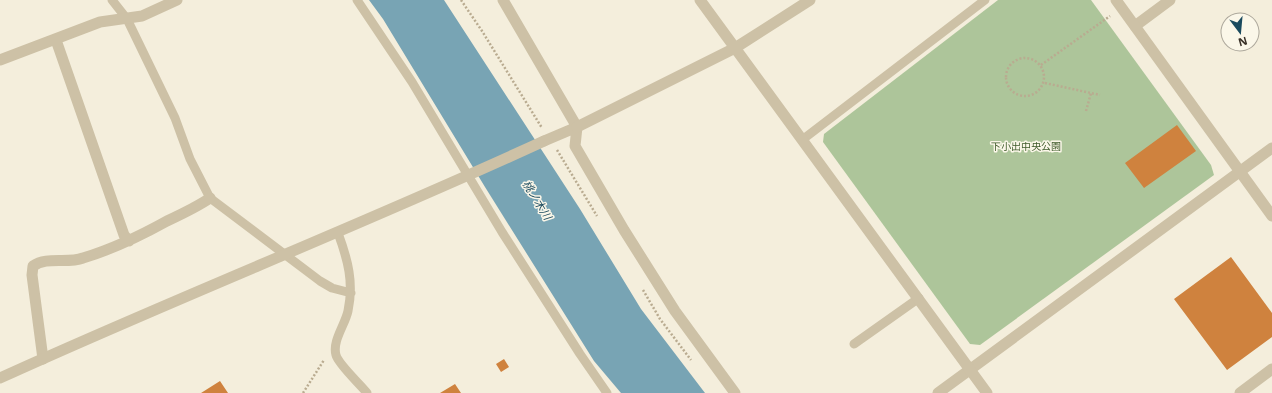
<svg xmlns="http://www.w3.org/2000/svg" width="1272" height="393" viewBox="0 0 1272 393" font-family="'Noto Sans','Noto Sans JP',sans-serif">
<style>
.green{fill:#adc59a}
.water{fill:#78a4b4}
.building{fill:#cf823e}
.lines{fill:none;stroke-linecap:round;stroke-linejoin:round}
.path{stroke:#b9ab90;stroke-width:2.5;stroke-dasharray:2 2;stroke-linecap:butt}
.service{stroke:#cdc1a6;stroke-width:9}
.minor{stroke:#cdc1a6;stroke-width:11}
.tertiary{stroke:#cdc1a6;stroke-width:11}
.labels{text-anchor:middle;stroke-width:3;stroke-linejoin:round;paint-order:stroke}
.park-label{font-size:10px;fill:#3d5929;stroke:#fbf7e9}
.water-label{font-size:11px;font-style:italic;fill:#1a4a5e;stroke:#fbf7e9}
</style>
<rect width="100%" height="100%" fill="#f4eedc"/>
<path class="green" d="M998,0h93l120,165 3,10 -234,170 -10,-1 -147,-202 1,-8z"/>
<path class="water" d="M369,0h75l136,209 61,100 64,84h-84l-27,-32 -109,-174 -102,-168z"/>
<path class="building" d="M1177,125l19,26 -52,37 -19,-25z
M1231,257l41,56v24l-45,33 -53,-71z
M504,359l5,8 -8,5 -5,-8z
M220,381l8,12h-27z
M455,384l6,9h-21z"/>
<g class="lines">
<path class="path" d="M461,0l21,31 60,97
M1006 77a19 19 0 1 1 38 0a19 19 0 1 1-38 0Z
M1041,65l69,-49
M1045,83l55,12
M1086,111l5,-18
M557,150l40,66
M643,290l17,29 31,41
M303,393l21,-33"/>
<path class="service" d="M112,0l15,19 48,99 15,41 20,39 110,83 12,7 19,5
M357,0l55,82 90,150 78,122 27,39
M802,140l183,-140
M338,233c10,27 16,50 10,78 -3,14 -16,30 -12,44 2,9 25,30 31,38
M854,344l65,-46"/>
<path class="minor" d="M503,0l74,127 -2,19 49,84 51,81 60,82
M1135,26l35,-26
M56,40l68,195 5,6
M0,60l100,-38 42,-6 35,-16
M544,141l33,-14
M43,359l-11,-84 1,-9c14,-10 34,-2 50,-8 30,-9 57,-22 84,-37 15,-7 30,-14 43,-23
M938,393l334,-245
M1240,393l32,-24"/>
<path class="tertiary" d="M700,0l287,393
M1116,0l156,216
M577,127l158,-79 75,-48
M0,378c180,-82 364,-154 544,-237"/>
</g>
<g class="labels">
<g class="park-label">
<text x="1026" y="150">下小出中央公園</text>
</g>
<g class="water-label">
<text transform="translate(537 200) rotate(58)" y="4">桃ノ木川</text>
</g>
</g>
<g transform="translate(1240 32) rotate(164)"><circle r="19" fill="#fbf7e9" stroke="#ada89c"/>
<path d="M0-3L7 15L0 10L-7 15Z" fill="#1a4a5e"/>
<text y="-6" font-size="11" font-weight="bold" text-anchor="middle" fill="#393128">N</text>
</g>
</svg>
